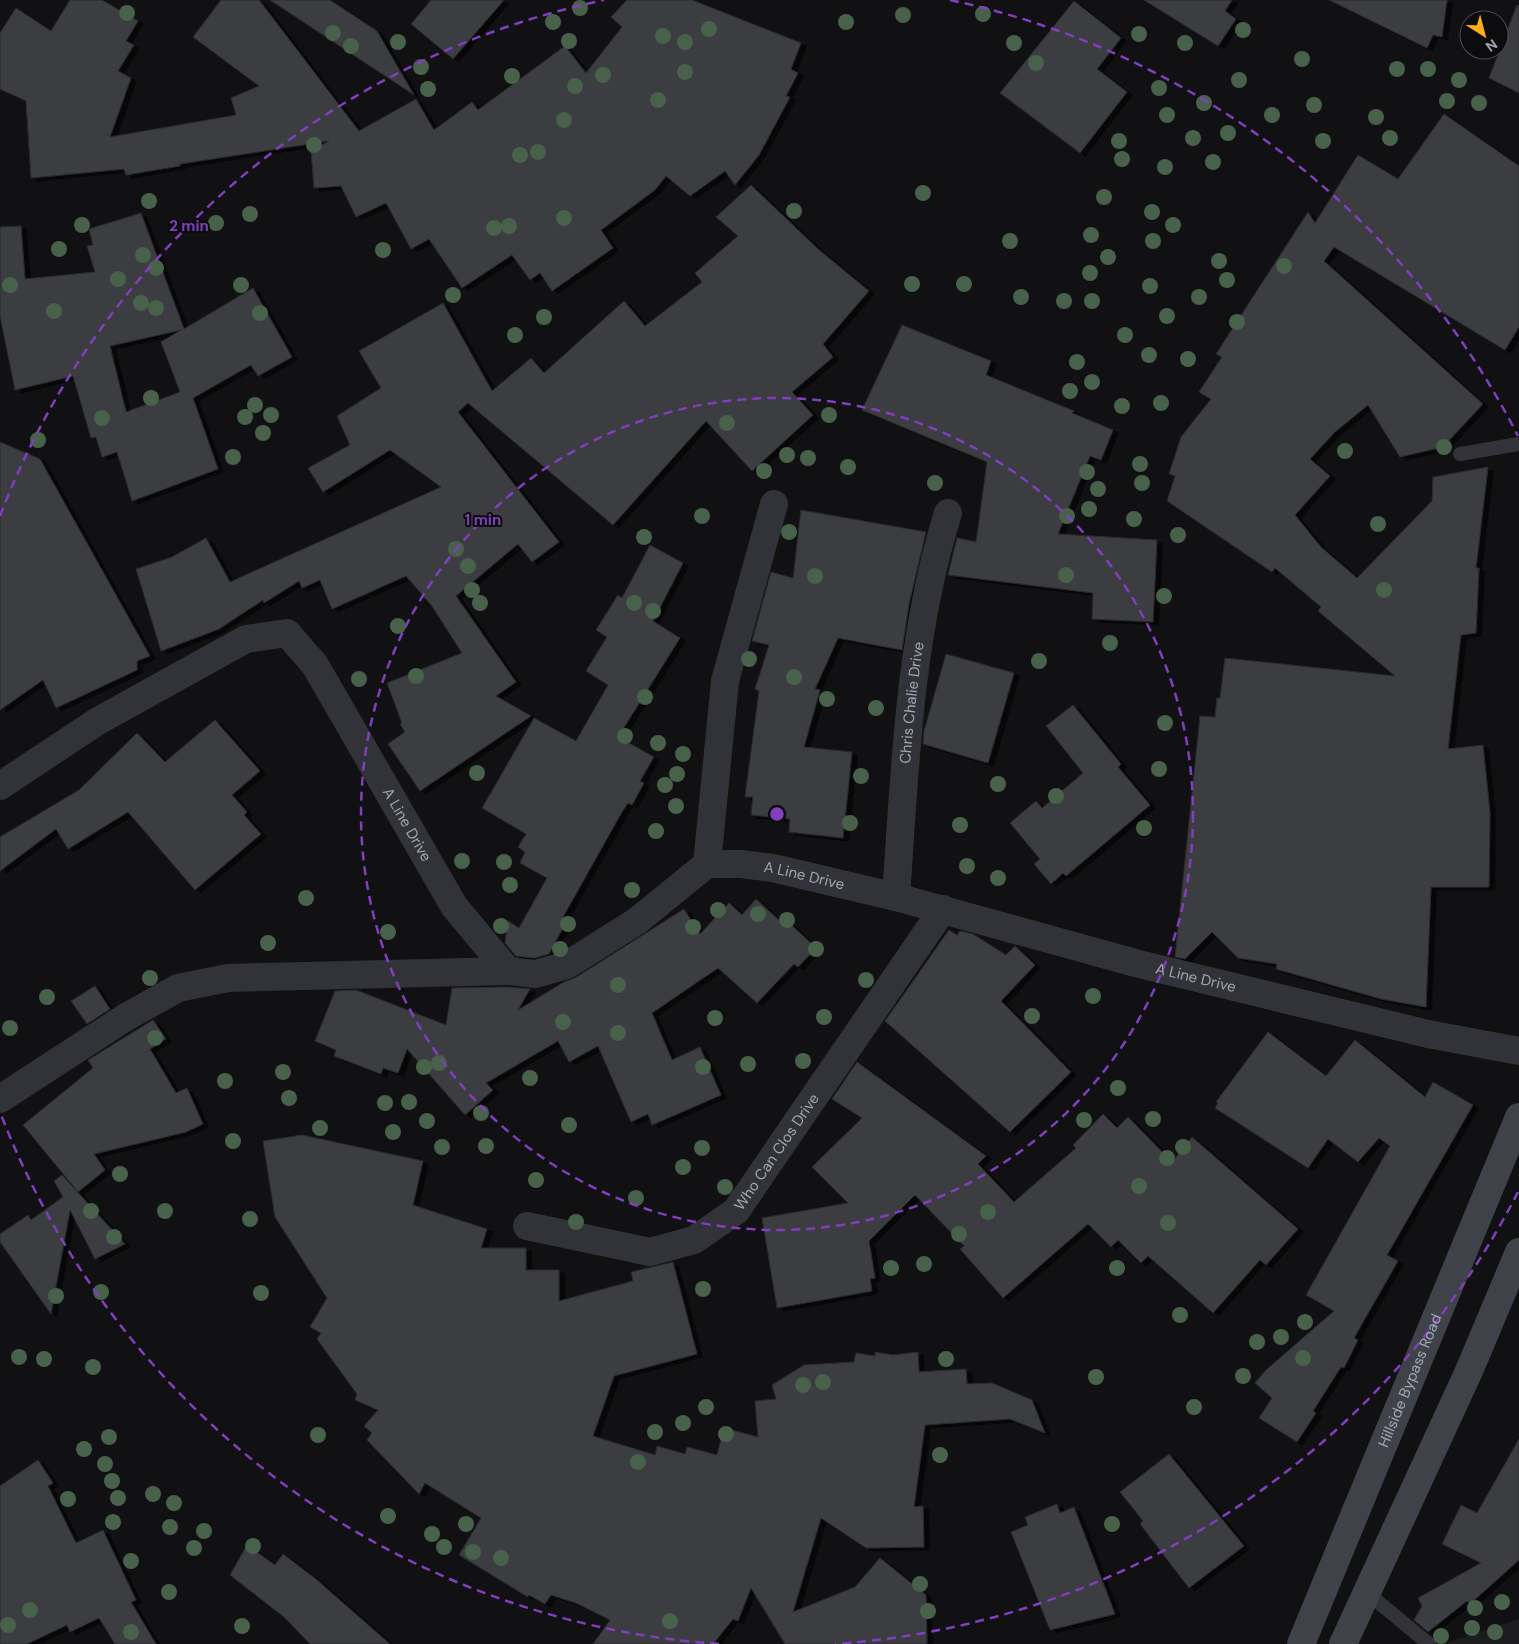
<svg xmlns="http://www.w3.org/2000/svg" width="1519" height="1644" viewBox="0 0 1519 1644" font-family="'DM Sans',sans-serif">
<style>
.built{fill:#1d1d20}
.building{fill:#3a3c41;stroke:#2b2b2f;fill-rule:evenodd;filter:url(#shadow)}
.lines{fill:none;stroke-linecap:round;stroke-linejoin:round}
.lane{stroke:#323338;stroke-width:14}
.street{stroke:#323338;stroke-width:28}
.secondary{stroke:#3f4248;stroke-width:28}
.tree{fill:#48614a}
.ring{fill:none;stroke:#813ebe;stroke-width:2.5;stroke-dasharray:9 6}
.labels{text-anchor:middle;stroke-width:4;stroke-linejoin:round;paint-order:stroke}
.street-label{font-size:15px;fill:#a1a7b5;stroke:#0c0c0e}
.centre{fill:#813ebe;stroke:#0c0c0e;stroke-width:2.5}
.ring-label{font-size:15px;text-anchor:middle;font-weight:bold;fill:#813ebe;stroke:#0c0c0e;stroke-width:4;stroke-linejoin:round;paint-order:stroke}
</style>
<defs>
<filter id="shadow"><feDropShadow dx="5.5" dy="3" stdDeviation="0" flood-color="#0009"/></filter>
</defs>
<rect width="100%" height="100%" fill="#111113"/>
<path class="built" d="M1519,1619v25h-76z"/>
<path class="building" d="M70,0h32l36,21 -12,20 8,4 -16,26 13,7 -21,59 126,-22 -5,-17 28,-12 -66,-49 28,-37h38l100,131 57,-32 18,31 38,-28 6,8 87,-64 21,27 36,-46 -11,-10 16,-17h65l109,43 -10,26 7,4 -12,23 4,1 -31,58 -24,30 -10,-14 -35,25 -24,-20 -11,14 -54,40 12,18 -61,43 -12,-18 -10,7 -18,-25 -50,33 -33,-49 -18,10 -25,-46 -30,14 -15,-31 -27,2 -3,-37 18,-10 -149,23v2l-54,9 -2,-6 -93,9 -5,-77 -26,-12v-56l16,-25 35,23z
M270,0h60l47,31 37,64z
M431,0h73l-51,59 -42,-35z
M1144,0h88l-7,11 11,8 -18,27z
M1329,0h118l-5,37 -9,-2 -6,13z
M1074,1l47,37 -24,31 30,23 -47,61 -80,-60z
M1517,5l2,1v87l-30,-15z
M1444,114l75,52v161l-14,23 -171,-103 -10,14 159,143 -40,43 -43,10 -32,-52 -33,27 -25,27 20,17 -35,39 26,32 36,31 75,-77 1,-24 55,-10 -12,101h3l-3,65 -15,2 -13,114 35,-4 7,68 -1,74h-58l-5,120 -45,-8 -105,-30 1,-5 -39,-6 -26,-26 -27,27 -10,-2 25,-241 15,1 2,-19h3l5,-40 170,18 -77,-65 3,-4 -46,-39 -3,4 -105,-71 8,-25 -6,-2 12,-37 30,-38 -12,-7 23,-35 -6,-3 92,-142 7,11 43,-68 40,24z
M751,185l67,64 51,42 -46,53 10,13 -41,35 21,23 -61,56 -46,-50 -93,104 -145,-122 -10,9 101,130 -27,20 -14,-18 -62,52 60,86 -20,14 35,20 -111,75 -32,-47 17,-12 -5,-8 2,-1 -15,-40 75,-30 -30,-47 -26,-30 -74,33 -12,-29 -18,8 -3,-7 -35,22 -1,-3 -44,29 -58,22 -25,-82 36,-12 34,-19 24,44 211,-95 -51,-37 -67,42 -15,-24 42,-23 -13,-29 44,-28 -22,-37 84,-48 49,88 39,-33 13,15 80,-72 21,25 57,-44 -7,-9 43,-37 -22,-19z
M141,213l43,116 69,-41 39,69 -34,19 -7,-11 -58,33 25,71 -86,32 -15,-49 -15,5 -6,-20 -5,1 -18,-62 -58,14 -15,-74v-89l21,-1 4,53 70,-7 -8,-26 6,-1 -4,-16zM181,330l-20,12 19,50 -54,20 -16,-66z
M902,325l89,36 -5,14 88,36 -2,2 41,17 -12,30 -11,-4 -32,78 99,6 -4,82 -61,-3 1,-26 -145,-18 9,-37 19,4 11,-80 -125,-52z
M0,442l40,17 110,197 -13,5v9l-81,38 -13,-28 -43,30z
M801,510l125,22 -17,72 -7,46 -64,-12 -23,51 5,1 -16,57 48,5 -9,86 -54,-6 1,-13 -39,-4 2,-18h-8l14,-106 -4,-2 14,-44 -17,-4 19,-69 22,6z
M650,545l33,18 -30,58 27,17 -62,99 36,20 -14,24 4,2 -12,22 -4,-2 -6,9 -59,105 4,3 -18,34 -15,4 -18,-2 -11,-13 3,-22 11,7 28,-50 -27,-15 5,-11 -7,-5 8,-13 -44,-26 52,-90 42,23 32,-56 -22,-14 21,-34 -11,-7 22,-35 4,3z
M946,654l68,19 -26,90 -65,-19 1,-13z
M1073,705l48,59 -3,3 32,38 -84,71 -3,-3 -12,11 -17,-20 6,-5 -30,-36 26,-22 6,7 41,-35 -37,-47z
M215,720l45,51 -28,24 15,17 -3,3 17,19 -66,56 -67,-78 -60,37 -12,-20 -56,42v-34l79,-47 58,-57 28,29z
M756,899l25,23 3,-4 32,30 -18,19 -4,-3 -37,39 -39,-35 -66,45 20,47 28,-13 21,48 -69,30 -4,-11 -17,8 -33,-76 -29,16 -11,-21 -72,42 7,7 -28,25 -58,-66 -9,24 -15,-5 -2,6 -47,-18 2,-6 -21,-9 20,-50 21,-1 90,35 6,-37 55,-1 23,2 -12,21 46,-28 11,-4 109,-69 16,25 29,-31 13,12z
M949,930l8,5 3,-4 13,3 33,21 9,-9 20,19 -34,36 70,71 -61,60 -125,-111z
M95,986l15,23 -23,15 -16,-23z
M153,1020l13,19 -16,10 26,44 11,-5 16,36 -17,8 -92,22 11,16 -27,22 -55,-67 70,-57 -5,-8z
M1268,1032l58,44 29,-36 70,57 8,-15 40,23 -86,150 11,6 -44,77 4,2 -14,28 -3,-1 -28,44 3,2 -19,29 -38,-24 13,-20 -17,-15 11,-13 68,-59 -28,-16 84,-149 -11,-8 -21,24 -30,-23 -20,29 -93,-60 3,-5 -2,-1z
M857,1062l129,94 -8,8 36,38 62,-54 -3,-3 30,-31 14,14 11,-11 44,45 20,-25 106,92 -32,36 -6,-5 -47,53 -65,-57 -7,7 -23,-23 -7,7 -23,-23 -85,74 -43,-49 4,-3 -49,-51 -46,46 6,37 -5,1 2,12 -95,17 -15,-90 86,-15 -36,-36 50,-49 -30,-19z
M302,1135l121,26 -10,44 74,24 -6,19h45v22h33v31l74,-20 -2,-9 42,-10 24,92 -83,22 -21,60 62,19 2,-9 28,8 2,-7 30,8 7,-27 34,9 -3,-36 21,-2 -4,-14 32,-20 50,-3 2,-9 19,3v-4l18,3 25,-3 1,20 47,-3 1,15 25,-1 40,17 13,33 -35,-14 -85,6 -11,82 9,-1 1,41 -58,1 -45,-30 -28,94 62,-25 25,-29 46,37 1,49h-142l-34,-56 -13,33 -5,-2 -20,25h-120l17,-24 -34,-17 -25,-8 -6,9 -16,-9 -1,2 -69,-42 22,-37 -56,-35 -6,11 -52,-54 5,-7 -8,-7 14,-16 -23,-10 2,-6 -40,-55 4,-6 -11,-6 17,-29 -52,-81 -12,-76z
M62,1175l63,69 -30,15 -25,-49 -19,104 -51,-72v-8l28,-19 3,5 32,-23 -9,-16z
M1519,1439v121l-49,44 -3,-3 -39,31 -14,-12 8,-14 -4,-8 63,-35 -39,-19 19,-39 16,8z
M1169,1454l75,92 -55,42 -49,-64 3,-3 -23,-29z
M38,1460l15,23 -5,3 28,57 27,-13 33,70 -5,2 25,42h-41l-16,-26 -29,14 -3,-7 -40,19h-27v-158z
M1057,1504l3,9 14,-6 41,107 -65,16 -39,-98 17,-7 -3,-8z
M247,1545l28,20 8,-11 34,26 73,64h-80l-26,-27 -54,-42z"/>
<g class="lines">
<path class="lane" d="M1460,454l59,-10
M1366,1592l63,52"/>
<g class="street">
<path id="s1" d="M0,786l98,-65 148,-82 41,-6 28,32 139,241 54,65 27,3 32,-9 70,-44 70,-57h34l32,4 123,29 243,67 289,70 91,17"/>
<path d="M707,864l18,-183 49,-177"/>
<path id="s2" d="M896,897c9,-129 13,-260 52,-384"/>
<path d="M0,1099l126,-82 52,-29 50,-10 280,-7"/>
<path id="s3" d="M527,1226l123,26 44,-12 42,-29 207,-302"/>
</g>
<g class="secondary">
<path id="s4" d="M1301,1644l218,-527"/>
<path d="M1343,1644l126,-273 50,-119"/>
</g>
</g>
<g class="tree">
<circle cx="580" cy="8" r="8"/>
<circle cx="127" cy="13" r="8"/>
<circle cx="983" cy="14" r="8"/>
<circle cx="903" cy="15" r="8"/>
<circle cx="553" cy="22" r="8"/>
<circle cx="846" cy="22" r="8"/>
<circle cx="709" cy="29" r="8"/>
<circle cx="1243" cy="30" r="8"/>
<circle cx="333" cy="33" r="8"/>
<circle cx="1139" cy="34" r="8"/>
<circle cx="663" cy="36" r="8"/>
<circle cx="569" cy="41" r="8"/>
<circle cx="398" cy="42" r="8"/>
<circle cx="685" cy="42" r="8"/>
<circle cx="1014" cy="43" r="8"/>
<circle cx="1185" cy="43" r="8"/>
<circle cx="351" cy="46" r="8"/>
<circle cx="1302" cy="59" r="8"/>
<circle cx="1036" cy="63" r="8"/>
<circle cx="421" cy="67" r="8"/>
<circle cx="1397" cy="69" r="8"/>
<circle cx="1428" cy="69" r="8"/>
<circle cx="685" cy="72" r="8"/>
<circle cx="603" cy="75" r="8"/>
<circle cx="512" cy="76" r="8"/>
<circle cx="1239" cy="80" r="8"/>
<circle cx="1459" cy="80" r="8"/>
<circle cx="575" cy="86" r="8"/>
<circle cx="1159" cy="88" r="8"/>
<circle cx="428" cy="89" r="8"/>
<circle cx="658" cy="100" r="8"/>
<circle cx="1447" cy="101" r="8"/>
<circle cx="1204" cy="103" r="8"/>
<circle cx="1479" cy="103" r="8"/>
<circle cx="1314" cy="105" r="8"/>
<circle cx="1167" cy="115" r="8"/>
<circle cx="1272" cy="115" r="8"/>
<circle cx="1376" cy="117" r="8"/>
<circle cx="564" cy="120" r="8"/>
<circle cx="1228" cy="133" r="8"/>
<circle cx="1193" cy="138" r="8"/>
<circle cx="1390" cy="138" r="8"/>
<circle cx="1119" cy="141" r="8"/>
<circle cx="1323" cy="141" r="8"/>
<circle cx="314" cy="145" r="8"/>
<circle cx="538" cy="152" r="8"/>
<circle cx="520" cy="155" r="8"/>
<circle cx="1122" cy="159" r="8"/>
<circle cx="1213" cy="162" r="8"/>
<circle cx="1165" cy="167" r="8"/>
<circle cx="923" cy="193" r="8"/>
<circle cx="1104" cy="197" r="8"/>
<circle cx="149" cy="201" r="8"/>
<circle cx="794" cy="211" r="8"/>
<circle cx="1152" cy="212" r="8"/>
<circle cx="250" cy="214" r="8"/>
<circle cx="564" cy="218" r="8"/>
<circle cx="216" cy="223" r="8"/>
<circle cx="82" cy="225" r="8"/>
<circle cx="1173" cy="225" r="8"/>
<circle cx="509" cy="226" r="8"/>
<circle cx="494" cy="228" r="8"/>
<circle cx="1091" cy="235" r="8"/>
<circle cx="1010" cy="241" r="8"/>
<circle cx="1153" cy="241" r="8"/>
<circle cx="59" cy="249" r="8"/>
<circle cx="383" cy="250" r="8"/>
<circle cx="143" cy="255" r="8"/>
<circle cx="1108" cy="257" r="8"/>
<circle cx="1219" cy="261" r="8"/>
<circle cx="1284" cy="266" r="8"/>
<circle cx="156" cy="268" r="8"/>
<circle cx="1090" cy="273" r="8"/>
<circle cx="118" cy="279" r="8"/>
<circle cx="1227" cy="280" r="8"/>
<circle cx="912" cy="284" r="8"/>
<circle cx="964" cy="284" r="8"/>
<circle cx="10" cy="285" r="8"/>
<circle cx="241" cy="285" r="8"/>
<circle cx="1150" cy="286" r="8"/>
<circle cx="453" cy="295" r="8"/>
<circle cx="1021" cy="297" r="8"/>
<circle cx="1199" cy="297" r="8"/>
<circle cx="1064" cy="301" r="8"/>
<circle cx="1092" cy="301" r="8"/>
<circle cx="141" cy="303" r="8"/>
<circle cx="156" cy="308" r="8"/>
<circle cx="54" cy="311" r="8"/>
<circle cx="260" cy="313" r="8"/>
<circle cx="1167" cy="316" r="8"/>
<circle cx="544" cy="317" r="8"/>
<circle cx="1237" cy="322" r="8"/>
<circle cx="515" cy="335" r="8"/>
<circle cx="1125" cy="335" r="8"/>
<circle cx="1149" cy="355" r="8"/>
<circle cx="1188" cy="359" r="8"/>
<circle cx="1077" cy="362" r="8"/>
<circle cx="1092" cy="382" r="8"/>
<circle cx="1070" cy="391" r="8"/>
<circle cx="151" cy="398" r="8"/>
<circle cx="1161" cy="403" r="8"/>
<circle cx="255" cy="405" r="8"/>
<circle cx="1122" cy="406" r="8"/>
<circle cx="271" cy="415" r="8"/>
<circle cx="829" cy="415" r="8"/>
<circle cx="245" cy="417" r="8"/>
<circle cx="102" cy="418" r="8"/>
<circle cx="727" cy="423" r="8"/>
<circle cx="263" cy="433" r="8"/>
<circle cx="38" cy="440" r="8"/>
<circle cx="1444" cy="447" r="8"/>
<circle cx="1345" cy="451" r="8"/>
<circle cx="787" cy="455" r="8"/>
<circle cx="233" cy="457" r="8"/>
<circle cx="808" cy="458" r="8"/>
<circle cx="1140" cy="464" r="8"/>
<circle cx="848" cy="467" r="8"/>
<circle cx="764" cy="471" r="8"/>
<circle cx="1087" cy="472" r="8"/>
<circle cx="935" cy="483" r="8"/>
<circle cx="1142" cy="483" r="8"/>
<circle cx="1098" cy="489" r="8"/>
<circle cx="1089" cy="509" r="8"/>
<circle cx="702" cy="516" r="8"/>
<circle cx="1067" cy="516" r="8"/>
<circle cx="1134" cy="519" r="8"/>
<circle cx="1378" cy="524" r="8"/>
<circle cx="789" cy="532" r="8"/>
<circle cx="1178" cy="535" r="8"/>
<circle cx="644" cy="537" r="8"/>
<circle cx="456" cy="549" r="8"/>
<circle cx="468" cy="566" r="8"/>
<circle cx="1066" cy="575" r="8"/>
<circle cx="815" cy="576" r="8"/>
<circle cx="472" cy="590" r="8"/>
<circle cx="1384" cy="590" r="8"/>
<circle cx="1164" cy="596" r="8"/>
<circle cx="480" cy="603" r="8"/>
<circle cx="634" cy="603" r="8"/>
<circle cx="653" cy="611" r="8"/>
<circle cx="398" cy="626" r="8"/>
<circle cx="1110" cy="643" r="8"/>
<circle cx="749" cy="659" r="8"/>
<circle cx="1039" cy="661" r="8"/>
<circle cx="416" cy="676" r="8"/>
<circle cx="794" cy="677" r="8"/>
<circle cx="359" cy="679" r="8"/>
<circle cx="645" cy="697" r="8"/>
<circle cx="827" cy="699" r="8"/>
<circle cx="876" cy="708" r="8"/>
<circle cx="1165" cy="723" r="8"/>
<circle cx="625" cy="736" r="8"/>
<circle cx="658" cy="743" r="8"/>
<circle cx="683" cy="754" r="8"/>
<circle cx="1159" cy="769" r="8"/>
<circle cx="477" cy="773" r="8"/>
<circle cx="677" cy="774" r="8"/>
<circle cx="861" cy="776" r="8"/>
<circle cx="998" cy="784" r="8"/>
<circle cx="665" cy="785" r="8"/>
<circle cx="1056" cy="796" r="8"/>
<circle cx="676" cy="806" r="8"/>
<circle cx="850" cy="823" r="8"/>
<circle cx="960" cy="825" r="8"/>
<circle cx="1144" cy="828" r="8"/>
<circle cx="656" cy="831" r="8"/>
<circle cx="462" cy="861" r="8"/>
<circle cx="504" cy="862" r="8"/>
<circle cx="967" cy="866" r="8"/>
<circle cx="998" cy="878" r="8"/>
<circle cx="510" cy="885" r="8"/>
<circle cx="632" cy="890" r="8"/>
<circle cx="306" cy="898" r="8"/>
<circle cx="718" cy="910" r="8"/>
<circle cx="758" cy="914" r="8"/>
<circle cx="787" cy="920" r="8"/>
<circle cx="568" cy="924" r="8"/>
<circle cx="501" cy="926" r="8"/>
<circle cx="693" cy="927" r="8"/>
<circle cx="388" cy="932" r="8"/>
<circle cx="268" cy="943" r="8"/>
<circle cx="560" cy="949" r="8"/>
<circle cx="816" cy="949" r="8"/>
<circle cx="150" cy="978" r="8"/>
<circle cx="866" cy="980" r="8"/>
<circle cx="618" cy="985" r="8"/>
<circle cx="1093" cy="996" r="8"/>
<circle cx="47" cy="997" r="8"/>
<circle cx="1032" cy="1016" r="8"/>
<circle cx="824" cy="1017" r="8"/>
<circle cx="715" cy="1018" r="8"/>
<circle cx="563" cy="1022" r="8"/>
<circle cx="10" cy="1028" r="8"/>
<circle cx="618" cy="1033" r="8"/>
<circle cx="155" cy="1038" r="8"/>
<circle cx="803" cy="1061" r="8"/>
<circle cx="439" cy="1063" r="8"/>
<circle cx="748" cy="1064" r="8"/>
<circle cx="424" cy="1067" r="8"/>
<circle cx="703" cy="1067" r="8"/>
<circle cx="283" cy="1072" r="8"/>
<circle cx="530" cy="1078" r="8"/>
<circle cx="225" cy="1081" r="8"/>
<circle cx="1118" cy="1088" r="8"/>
<circle cx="289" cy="1098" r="8"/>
<circle cx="409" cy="1102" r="8"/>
<circle cx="385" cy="1103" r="8"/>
<circle cx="481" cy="1113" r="8"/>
<circle cx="1153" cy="1119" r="8"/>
<circle cx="1084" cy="1120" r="8"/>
<circle cx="427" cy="1121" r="8"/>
<circle cx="569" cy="1125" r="8"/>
<circle cx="320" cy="1128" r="8"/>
<circle cx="393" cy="1132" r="8"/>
<circle cx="233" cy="1141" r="8"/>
<circle cx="486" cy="1146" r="8"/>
<circle cx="442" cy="1147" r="8"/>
<circle cx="1183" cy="1147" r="8"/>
<circle cx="702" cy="1148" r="8"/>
<circle cx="1167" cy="1158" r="8"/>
<circle cx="683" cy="1167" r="8"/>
<circle cx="120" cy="1174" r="8"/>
<circle cx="536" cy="1180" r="8"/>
<circle cx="1139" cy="1186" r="8"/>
<circle cx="725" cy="1187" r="8"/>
<circle cx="636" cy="1198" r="8"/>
<circle cx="91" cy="1211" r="8"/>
<circle cx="165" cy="1211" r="8"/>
<circle cx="988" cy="1212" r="8"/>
<circle cx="250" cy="1219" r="8"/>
<circle cx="576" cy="1222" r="8"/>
<circle cx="1168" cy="1223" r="8"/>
<circle cx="959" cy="1234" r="8"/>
<circle cx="114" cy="1237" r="8"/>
<circle cx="924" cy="1264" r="8"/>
<circle cx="891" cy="1268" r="8"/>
<circle cx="1117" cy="1268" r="8"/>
<circle cx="703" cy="1289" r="8"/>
<circle cx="101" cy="1292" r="8"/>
<circle cx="261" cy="1293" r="8"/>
<circle cx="56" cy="1296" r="8"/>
<circle cx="1180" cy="1315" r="8"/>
<circle cx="1305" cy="1322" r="8"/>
<circle cx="1281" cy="1337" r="8"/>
<circle cx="1257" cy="1342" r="8"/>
<circle cx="19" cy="1357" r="8"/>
<circle cx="1303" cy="1358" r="8"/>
<circle cx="44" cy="1359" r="8"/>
<circle cx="946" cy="1359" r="8"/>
<circle cx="93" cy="1367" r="8"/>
<circle cx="1243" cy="1376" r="8"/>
<circle cx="1096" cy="1377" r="8"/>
<circle cx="823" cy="1382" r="8"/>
<circle cx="803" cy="1385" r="8"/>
<circle cx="706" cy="1407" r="8"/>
<circle cx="1194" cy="1407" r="8"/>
<circle cx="683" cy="1423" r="8"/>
<circle cx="655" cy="1432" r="8"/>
<circle cx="726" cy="1434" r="8"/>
<circle cx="318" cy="1435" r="8"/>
<circle cx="109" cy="1437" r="8"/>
<circle cx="84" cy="1449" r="8"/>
<circle cx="940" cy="1455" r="8"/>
<circle cx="638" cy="1462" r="8"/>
<circle cx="105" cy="1464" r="8"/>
<circle cx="112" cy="1481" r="8"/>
<circle cx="153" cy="1494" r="8"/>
<circle cx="118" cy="1498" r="8"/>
<circle cx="68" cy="1499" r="8"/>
<circle cx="174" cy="1503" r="8"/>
<circle cx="388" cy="1516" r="8"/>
<circle cx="113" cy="1522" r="8"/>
<circle cx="466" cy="1524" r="8"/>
<circle cx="1112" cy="1524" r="8"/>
<circle cx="170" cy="1527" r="8"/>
<circle cx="204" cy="1531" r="8"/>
<circle cx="432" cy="1534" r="8"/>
<circle cx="253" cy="1546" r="8"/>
<circle cx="444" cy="1547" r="8"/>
<circle cx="194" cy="1548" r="8"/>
<circle cx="473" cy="1552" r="8"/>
<circle cx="501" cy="1558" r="8"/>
<circle cx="131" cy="1561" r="8"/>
<circle cx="920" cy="1584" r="8"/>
<circle cx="169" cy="1592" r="8"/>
<circle cx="1502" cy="1602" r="8"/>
<circle cx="1475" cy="1608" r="8"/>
<circle cx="30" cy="1610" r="8"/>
<circle cx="928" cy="1611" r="8"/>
<circle cx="670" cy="1621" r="8"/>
<circle cx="8" cy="1625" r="8"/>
<circle cx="242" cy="1626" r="8"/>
<circle cx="1472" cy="1628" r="8"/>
<circle cx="131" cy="1632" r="8"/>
<circle cx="1495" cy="1632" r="8"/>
<circle cx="1441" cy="1636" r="8"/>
</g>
<g class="ring">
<circle cx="777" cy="814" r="416"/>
<path d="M1518 1192A832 832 0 0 1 835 1644M719 1644A832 832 0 0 1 0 1112M0 516A832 832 0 0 1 604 0M950 0A832 832 0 0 1 1518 436"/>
</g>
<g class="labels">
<g class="street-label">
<text dy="5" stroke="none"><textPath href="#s2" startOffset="195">Chris Chalie Drive</textPath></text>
<text dy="5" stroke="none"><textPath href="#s1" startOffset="555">A Line Drive</textPath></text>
<text dy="5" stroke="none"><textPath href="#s1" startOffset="1065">A Line Drive</textPath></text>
<text dy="5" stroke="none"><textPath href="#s1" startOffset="1470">A Line Drive</textPath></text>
<text dy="5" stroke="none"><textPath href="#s3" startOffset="294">Who Can Clos Drive</textPath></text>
<text dy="5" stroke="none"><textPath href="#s4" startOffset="285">Hillside Bypass Road</textPath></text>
</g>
</g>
<circle cx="777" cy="814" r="8" class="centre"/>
<g class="ring-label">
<text x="189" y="231">2 min</text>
<text x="483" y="525">1 min</text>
</g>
<g transform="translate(1484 35) rotate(144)"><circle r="24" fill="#0c0c0e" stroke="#484a51"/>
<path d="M0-4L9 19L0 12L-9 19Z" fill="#ffad1d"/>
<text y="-8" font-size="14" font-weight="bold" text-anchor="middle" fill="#a1a7b5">N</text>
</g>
</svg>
